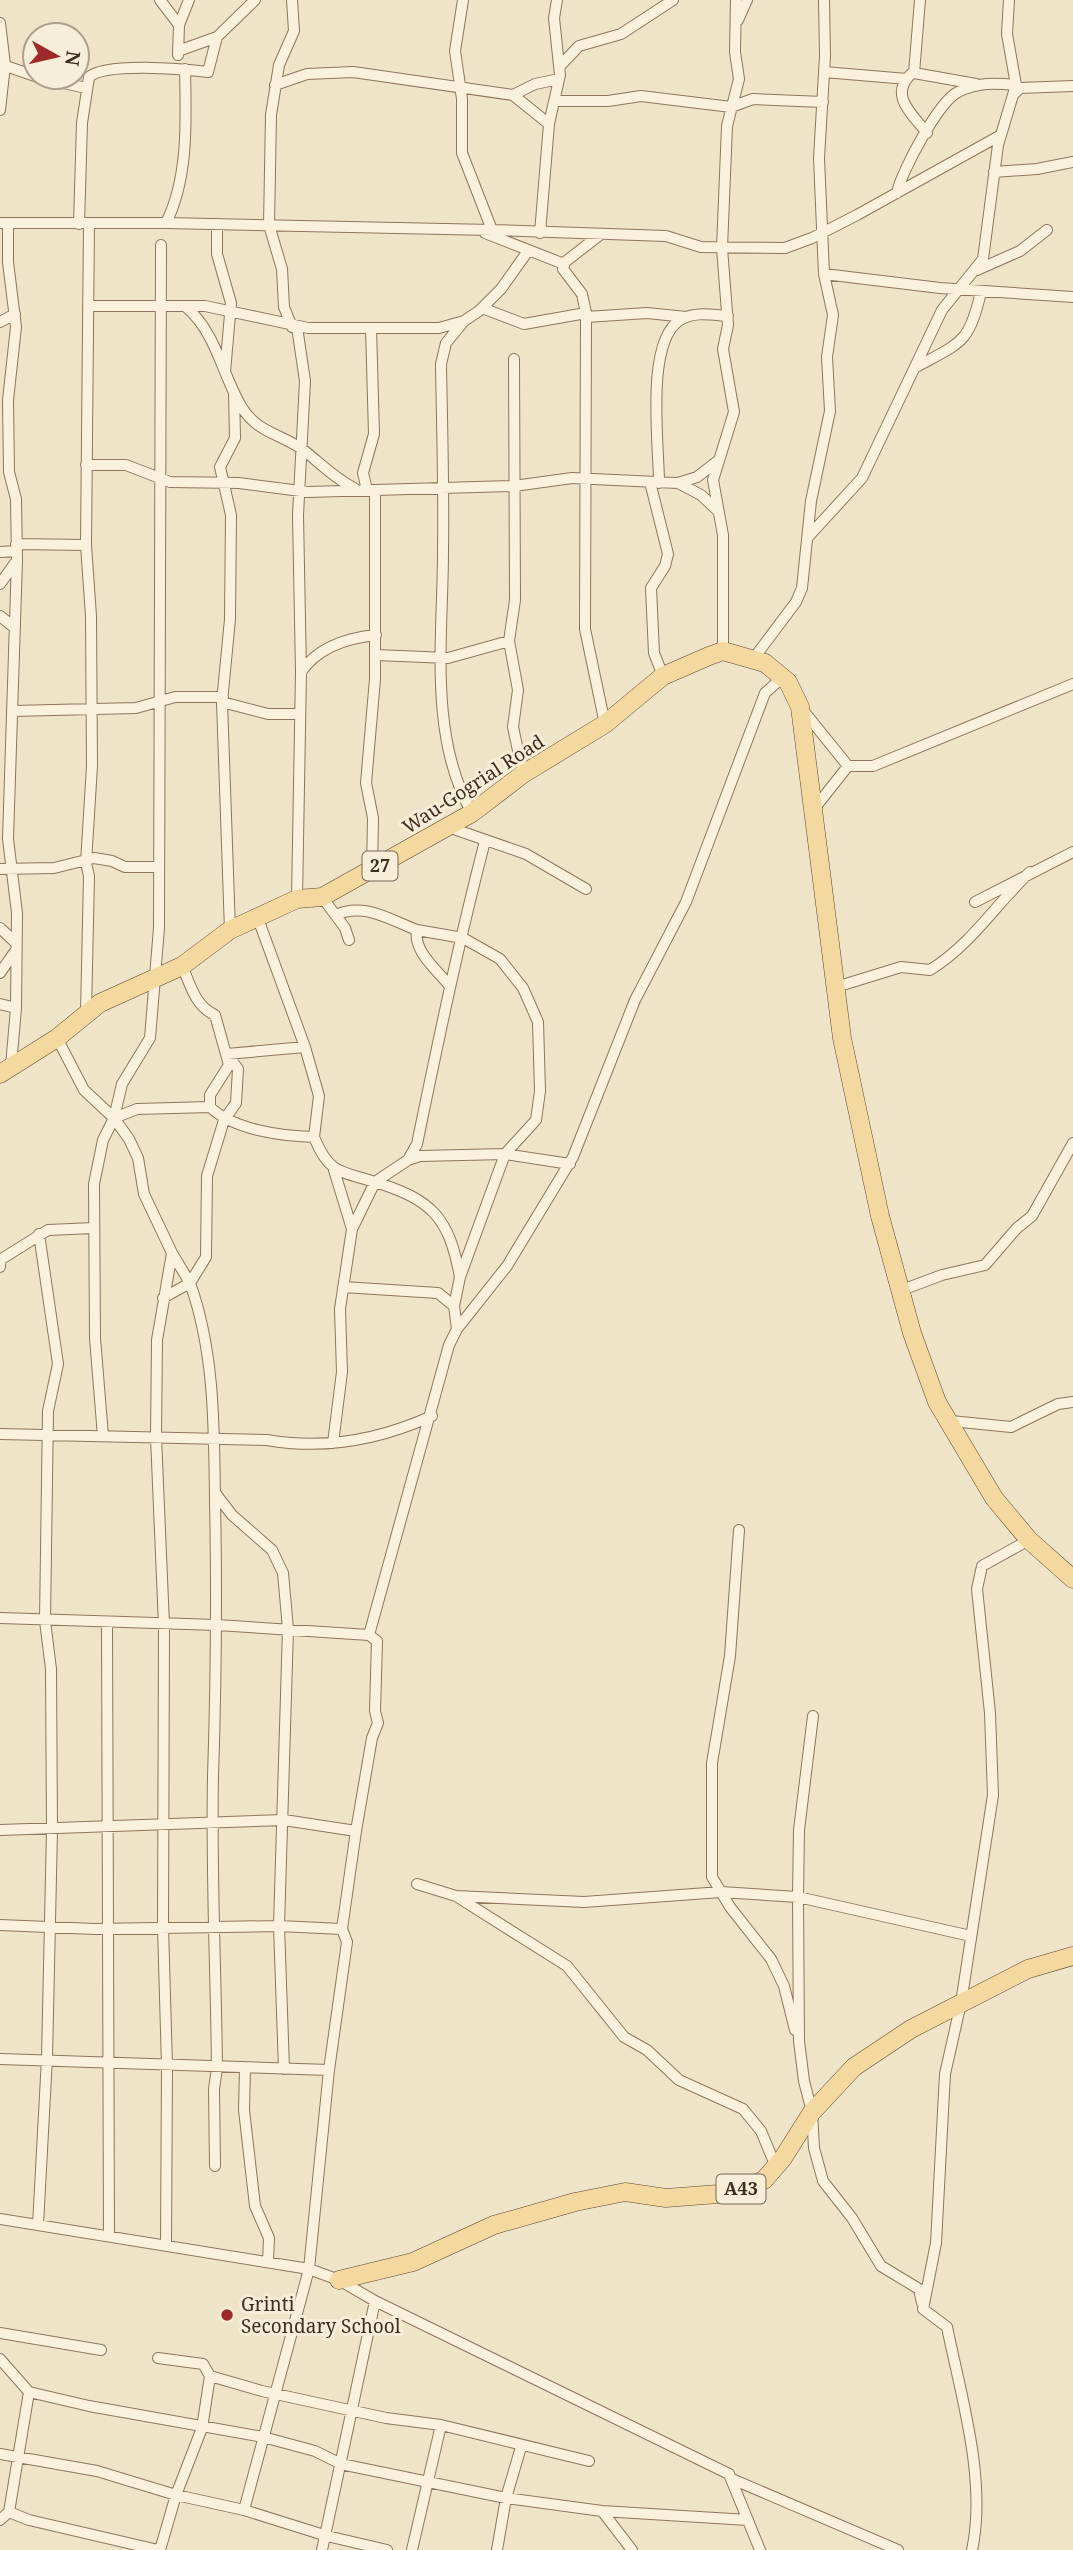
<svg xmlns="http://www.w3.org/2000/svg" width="1073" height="2550" viewBox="0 0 1073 2550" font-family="'Noto Serif',serif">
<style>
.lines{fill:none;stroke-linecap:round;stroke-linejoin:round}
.street-casing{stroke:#8d765c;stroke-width:12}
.primary-casing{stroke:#5b4430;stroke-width:19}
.street{stroke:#faf1dc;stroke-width:10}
.primary{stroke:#f3d9a0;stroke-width:18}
.poi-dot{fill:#9e2a2b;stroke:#f7eed8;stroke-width:2.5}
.labels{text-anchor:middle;stroke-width:6;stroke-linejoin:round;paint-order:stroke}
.shield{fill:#f7eed8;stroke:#756857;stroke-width:2}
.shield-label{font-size:18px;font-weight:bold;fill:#3d2e20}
.street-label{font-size:19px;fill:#3d2e20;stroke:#f7eed8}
.poi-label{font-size:19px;fill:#3d2e20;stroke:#f7eed8;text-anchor:start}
</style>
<rect width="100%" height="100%" fill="#f0e4c8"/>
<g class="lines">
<defs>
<path id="street" d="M160,0l19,25
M292,0l2,31 -15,34 -8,50 -2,110 13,44 2,38 8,20
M463,0l-8,51 7,48v54l30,77
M920,0l-6,73 62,11
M738,20l9,-20
M0,23l5,42 -5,45
M178,51l39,-14 38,-37
M178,55l1,-30 10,-25
M0,64l35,12
M560,66l19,-20 42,-12 52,-34
M824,72l83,7
M911,74c-23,22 3,42 16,59
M37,77l49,11
M275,85l32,-11 46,-2 160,23 36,29
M1014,94l6,-6 53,-2
M513,95l22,-11 24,-5
M556,101h52l33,-5 90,11 22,-8 70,3
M994,172l43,-3 36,-7
M897,193c4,-21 42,-92 61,-101 19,-10 38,-9 58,-7
M0,223h166l326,7 174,6 35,11 84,1 27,-10 45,-23 144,-80
M8,223v39l8,65 -8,73 1,72 7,27 1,61 -9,279 9,74 -1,95 -5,58
M166,223c23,-46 20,-104 19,-154
M79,224l3,-101 7,-46c17,-15 94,-8 119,-5l9,-35
M217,224v30l14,49 -6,69
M485,233l79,31
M540,233l9,-109 11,-49 -6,-57 3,-18
M601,234l-36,28 -2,7 19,25 4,19 -1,316 20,95
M977,270l43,-19 27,-21
M824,274l116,14 133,9
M88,306h117l103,22h131l25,-7 15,-10 22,-22 27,-38
M186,307c30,25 36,67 55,99 16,28 43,28 65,46 16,13 30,27 48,36
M482,308l42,16 62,-11
M586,317l61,-4 39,4
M464,321l-18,22 -5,21c1,62 3,125 2,187 0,85 -15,185 29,262
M0,322l15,-8
M514,359l1,241 -6,41 9,49 -5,37 10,47
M918,366c44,-24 51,-23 63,-74
M86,465h40l44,17 69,1 69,9 206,-6 58,-8 106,5 19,-6 22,-17
M650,482l18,72 -3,12 -14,22 3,65 9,23
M659,483c0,-38 -14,-141 21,-163 14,-9 32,-5 48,-4
M678,483l23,12 17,16
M367,490l-4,-17 11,-39 -3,-106
M808,537l54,-59 80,-168 41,-51 15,-114 18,-60 -9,-51 2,-34
M16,544l70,1
M0,552l16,-1
M0,584l15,-21
M0,616l15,12
M723,651v-116l-10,-55 21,-68 -11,-63 5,-24 -6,-77 5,-122 12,-47 -4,-27 1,-52
M376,655l72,3 61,-17
M754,658l42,-56 6,-14 9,-87 19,-90 -3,-54 6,-42 -9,-41 -5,-116 6,-102 -1,-56
M301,672c17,-25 45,-34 75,-37
M222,702l46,12h32
M802,709l46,57h25l200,-82
M12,711l124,-3 39,-11h48
M814,809l34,-43
M448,827l78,27 60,35
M485,841c-26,100 -47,201 -68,303l-9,16 12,-4 85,-2 65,10
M0,869l54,-1 40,-10 18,3 13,6h34
M372,870l1,-52 -7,-35 9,-104v-188
M322,897l23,31 4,12
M297,899l4,-227 -3,-157 7,-134 -8,-54
M975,902l98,-50
M336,915c28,-13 54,5 81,15 -4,21 19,39 32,55
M257,916l48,131 14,49 -5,41
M0,928l16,15
M230,930l-8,-228 8,-83 1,-104 -11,-48 15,-29 -1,-46
M417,930l46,8 37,21 23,29 15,34 2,69 -4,29 -31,34 -45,123 -6,29 3,23
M182,966c9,20 13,40 33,49l14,50 -19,30v12
M0,973l16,-23
M836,987l65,-20 29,3c42,-26 65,-65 100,-98
M0,1004l16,4
M86,1013l3,-137 -3,-13 6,-97 -1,-150 -5,-71 3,-322
M57,1038l27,52 30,28 15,21 9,19 6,36 28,59 -15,87 -1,97 8,188 -1,302 4,139 -1,179
M114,1118l23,-9 73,-2c24,23 71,29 104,30 15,37 26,34 61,45l33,-22
M334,1170l18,59
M0,1267v-7l48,-30 46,-2
M343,1287l95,6 16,13
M902,1290l40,-15 43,-10 32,-37 15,-12 41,-73
M163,1298l27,-15 -18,-30
M951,1421l60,6 47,-23 15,-2
M0,1434l267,6c57,10 114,-1 165,-24
M103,1436l-8,-98 -1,-154 9,-44 11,-22 8,-34 28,-46 9,-110 2,-683
M333,1443l9,-71 -2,-63 12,-80 23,-47c58,18 74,36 85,95
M216,1494l16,21 40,35 11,23 5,56 -9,297 5,143
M739,1530l-9,126 -18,107v114l18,30 41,52 13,27 11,44
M0,1618l217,7 152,10 8,6 -2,70 3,12 -6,15 -16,93 -14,98 5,13 -18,128 -20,199 -65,241 -68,-15 -79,-24 -97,-17
M107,1623l2,613
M369,1635l80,-290 8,-16 50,-63 66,-109 62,-157 51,-98 79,-209 18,-16
M813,1716l-14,114 -1,67 1,144 5,40 8,31 2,36 9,33 29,37 29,48 38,23 3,14
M0,1830l284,-10 72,11
M417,1884l39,12 111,70 57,71 23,13 32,30 64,29 18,22 15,36
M456,1896l128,6 137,-10 77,5 173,39
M0,1925l95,4 184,-3 63,3
M0,2059l329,11
M245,2068l-1,42 11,96 14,32 -1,24
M215,2166l-1,-77 3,-21c-1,-97 -6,-194 -4,-291 3,-92 4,-183 2,-275 -1,-74 0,-149 -25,-219l16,-26 1,-81 17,-56 12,-17 2,-34 -11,-15 78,-7
M0,2219l309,50 30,11 36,21 354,173 31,76
M38,2225l9,-167 5,-228 -1,-161 -6,-48 3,-210 10,-47 -19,-130
M0,2333l101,17
M158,2358l45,6 7,12 52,15 124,27 55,7 148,36
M0,2359l29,33 60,14 174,31 52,14 26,13 165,34 96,13 146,9
M732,2479l166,71
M244,2510l83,26 60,14
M602,2511l30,39
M9,2512l20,-120
M0,2520l9,-8 20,8 129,30
M160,2550l16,-55 26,-67 8,-52
M322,2550l53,-249
M412,2550l29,-125
M497,2550l9,-52 15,-51
M972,2550c15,-70 -11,-154 -25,-223l-24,-18 13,-66 9,-169 16,-71 32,-208 -3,-82 -13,-124 5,-23 47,-26"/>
<path id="primary" d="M0,1074l57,-36 43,-35 82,-37 48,-36 67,-31 25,-2 150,-84 51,-39 82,-50 58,-48 46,-20 14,-5 42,12 23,19 12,25 42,331 38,178 32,117 25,69 57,96 35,42 44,39
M339,2280l74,-18 81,-37 81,-23 50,-10 41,6 65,-5 33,-13 19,-22 29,-46 42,-45 57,-38 117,-60 45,-13"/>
</defs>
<use href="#street" class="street-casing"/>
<use href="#primary" class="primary-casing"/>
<use href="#street" class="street"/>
<use href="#primary" class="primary"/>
</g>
<circle class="poi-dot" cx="227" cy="2315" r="7"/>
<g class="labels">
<g class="shield">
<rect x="362.5" y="851.5" width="35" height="29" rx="5"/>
<rect x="716.5" y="2174.5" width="49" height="29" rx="5"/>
</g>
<g class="shield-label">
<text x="380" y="872">27</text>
<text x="741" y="2195">A43</text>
</g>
<g class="street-label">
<text transform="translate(473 784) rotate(-33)" y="7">Wau-Gogrial Road</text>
</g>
<g class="poi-label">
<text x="241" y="2311">Grinti<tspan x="241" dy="22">Secondary School</tspan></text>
</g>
</g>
<g transform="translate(56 56) rotate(98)"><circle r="33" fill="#f7eed8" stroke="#ada18e" stroke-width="2"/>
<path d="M0-5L12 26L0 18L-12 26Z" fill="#9e2a2b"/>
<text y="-10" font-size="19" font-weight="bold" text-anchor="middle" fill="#3d2e20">N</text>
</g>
</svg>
